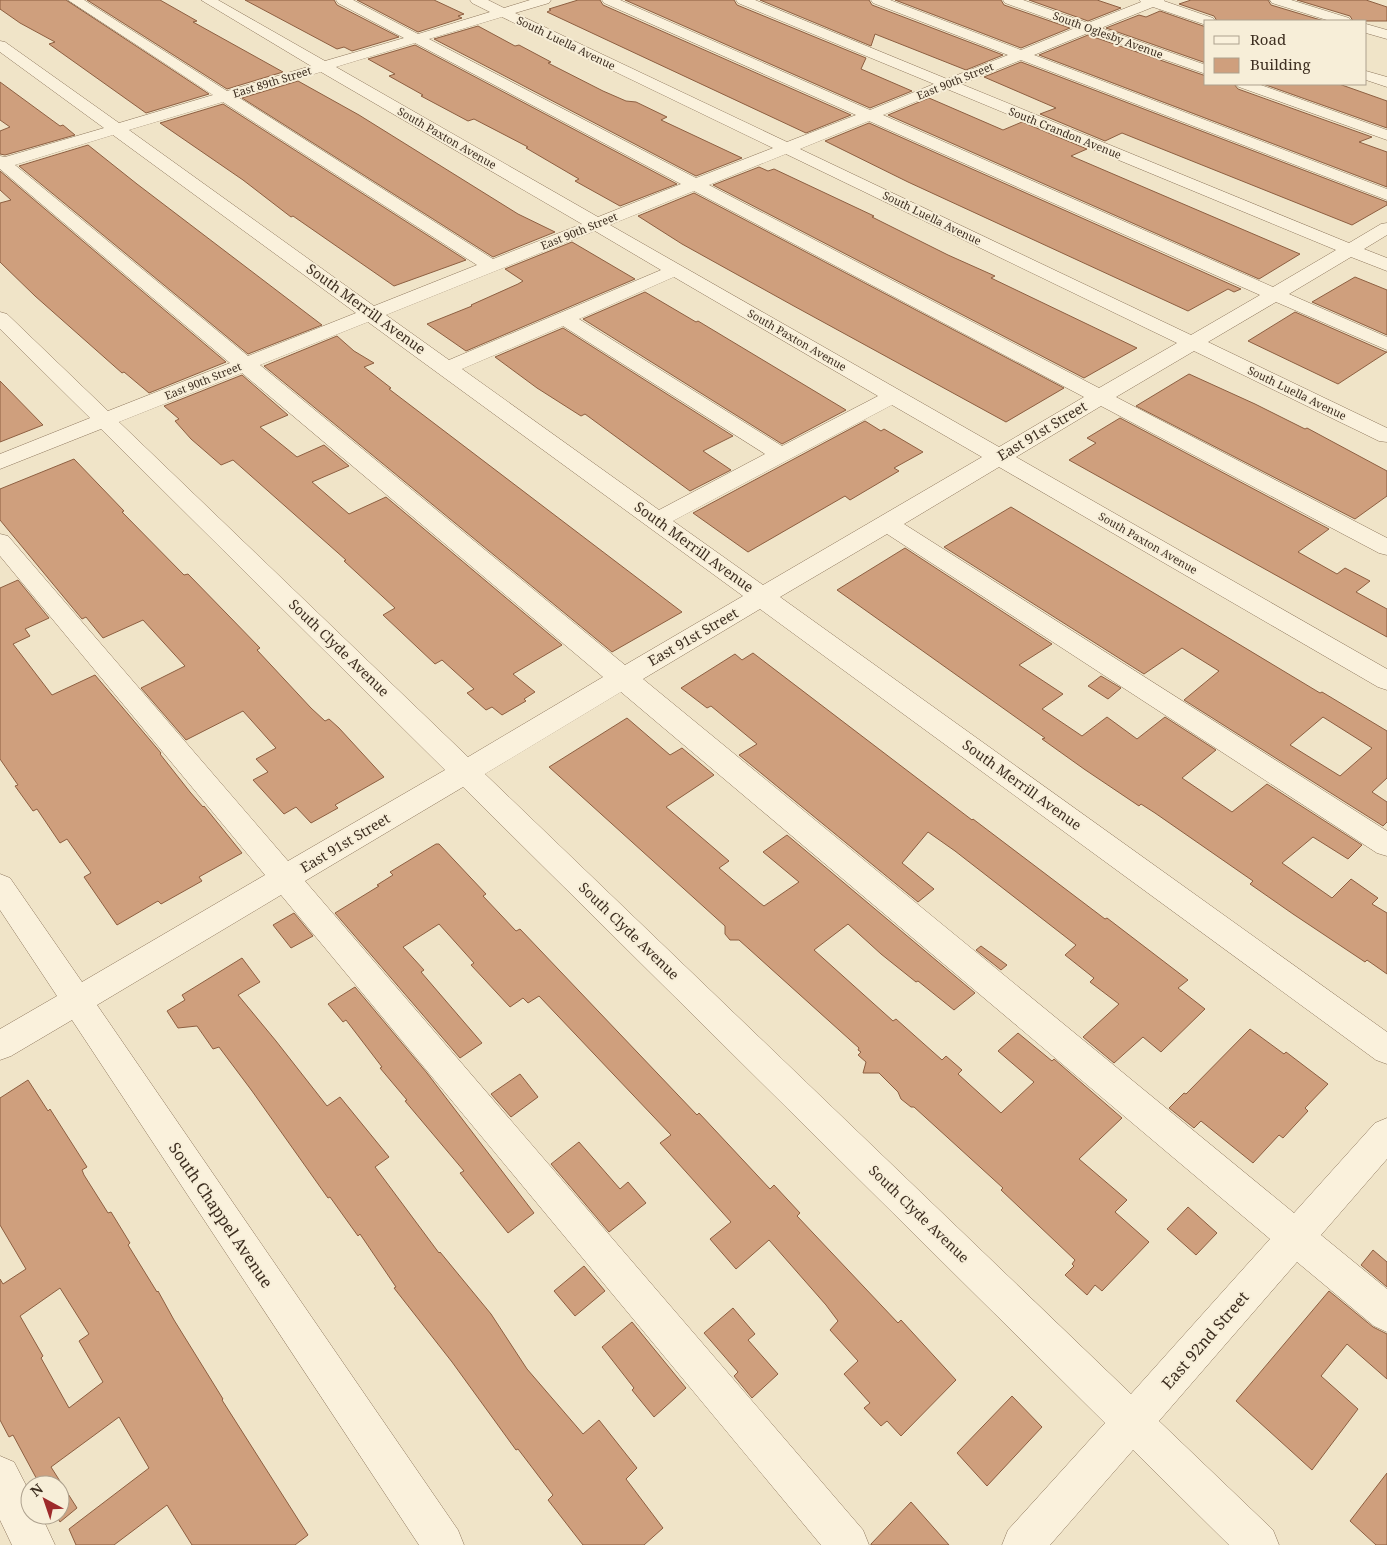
<svg xmlns="http://www.w3.org/2000/svg" width="1387" height="1545" viewBox="0 0 1387 1545" font-family="'Noto Serif',serif">
<style>
.building{fill:#cf9f7d;stroke:#8d5f41;fill-rule:evenodd}
.lines{fill:none;stroke-linecap:round;stroke-linejoin:round}
.minor-casing{stroke:#8d765c;stroke-width:1}
.minor{fill:#faf1dc;fill-rule:evenodd}
.labels{text-anchor:middle;stroke-width:4;stroke-linejoin:round;paint-order:stroke}
.far-street-label{font-size:11px;fill:#3d2e20;stroke:#f7eed8}
.street-label{font-size:14px;fill:#3d2e20;stroke:#f7eed8}
.near-street-label{font-size:16px;fill:#3d2e20;stroke:#f7eed8}
</style>
<rect width="100%" height="100%" fill="#f0e4c8"/>
<path class="building" d="M0,0h66l143,94 -63,19 -97,-69 6,-2 -35,-19 -20,-14z
M87,0h73l37,21 -4,1 90,50 -56,17z
M245,0h89l3,5 62,32 -47,14 -8,-4 -7,2z
M357,0h77l30,14 -6,2 4,2 -44,14z
M578,0h22l3,5 248,110 -45,18 -259,-121 4,-2 -2,-1z
M625,0h109l3,5 129,53 -5,11 51,22 -42,17z
M760,0h109l3,5 131,50 -37,15 -91,-36 -4,12z
M895,0h106l3,5 66,23 -49,20z
M1029,0h68l24,8 -33,13z
M1191,0h77l3,5 53,16h-107l-3,-5 -35,-12z
M1297,0h69l21,7v14h-34l-3,-5z
M1160,11l46,16v36l-100,-35 33,-13 7,2z
M478,26l37,20 4,-1 32,17 -3,1 55,28 23,10 10,1 31,15 -6,3 81,38 -46,18 -262,-137z
M1088,35l118,41v8h28l4,5 134,48 -13,5 28,10v35l-348,-132z
M415,45l262,139 -57,22 -45,-25 4,-2 -53,-31 2,-1 -54,-28 -6,2 -47,-25 2,-1 -34,-19 6,-2 -27,-15z
M1021,62l366,140v3l-35,20 -230,-92 -17,8 -65,-27 16,-6 -72,-31z
M298,81l61,34 159,99 37,18 -62,25 -251,-159z
M0,82l60,44 3,-1 12,10 -70,20 -5,-1v-23l10,-4 -10,-7z
M1263,84h76l48,17v27z
M929,98l74,32 19,-8 65,27 -16,7 229,98 -41,25 -371,-164z
M223,104l243,156 -72,26 -101,-70 -2,1 -48,-37 -83,-57z
M869,123l372,166 -7,3 -6,-3 -40,22 -280,-129 -83,-41z
M88,145l49,39 185,141 -74,29 -229,-188z
M759,167l9,4 6,-2 100,47 -2,1 76,38 47,21 -4,2 146,70 -53,30 -371,-193z
M0,171l226,191 -77,31 -25,-21 -2,1 -87,-77 -35,-34v-59l11,-3 -11,-10z
M694,193l370,195 -58,34 -214,-117 -110,-61 -44,-28z
M572,242l63,37 -169,72 -39,-27 45,-18 -1,-1 47,-21 5,-3 -18,-12z
M1355,277l32,13v45l-75,-33z
M645,292l51,30 2,-1 148,89 -64,34 -199,-125z
M1295,312l91,40h1l-49,32 -90,-43z
M563,328l170,108 -30,15 28,19 -41,21 -105,-77 -4,2 -44,-28 -42,-31z
M337,336l17,15 20,12 -10,4 27,21 -2,1 293,223 -70,40 -348,-286z
M1189,374l66,30 50,25 2,-1 80,43v25l-32,23 -219,-113z
M242,375l46,40 -28,12 37,30 27,-12 25,21 -37,16 37,32 37,-17 176,148 -49,29 22,18 -11,7 2,2 -24,14 -10,-8 -6,3 -19,-17 7,-4 -32,-29 -7,4 -52,-49 12,-7 -51,-47 2,-1 -113,-100 -12,5 -30,-26 -16,-18 4,-2 -15,-13z
M0,381l43,44 -43,17z
M1120,418l209,111 -31,23 39,22 8,-6 25,13 -14,11 31,17v28l-318,-177 27,-17 -9,-5z
M865,421l16,10 3,-2 39,23 -29,16 5,3 -49,29 -5,-4 -97,56 -55,-39z
M74,459l50,52 -2,1 62,63 4,-1 39,40 33,34 -3,2 54,58 14,13 4,-2 10,9 45,49 -49,28 3,3 -27,15 -15,-16 -12,7 -31,-34 15,-8 -12,-13 20,-11 -33,-37 -57,29 -45,-52 44,-22 -42,-46 -40,18 -17,-21 -4,2 -10,-12 -72,-87v-31z
M1011,507l309,186 2,-1 65,39v47l-15,14 15,10v20l-4,4 -199,-126 35,-29 -37,-23 -38,26 -200,-127zM1323,717l49,31 -32,28 -50,-31z
M905,548l147,96 -33,21 44,29 -21,15 40,27 25,-19 30,22 28,-22 51,33 -34,28 50,34 35,-28 95,61 -14,14 -35,-22 -31,26 50,35 19,-19 27,19 -6,6 15,9v61l-20,-14 -2,2 -72,-48 -43,-30 3,-3 -98,-68 -14,-9 -2,2 -55,-37 -42,-30 3,-1 -208,-148z
M18,580l31,38 -24,11 5,7 -17,8 39,51 43,-20 66,78 -1,1 30,38 13,15 1,-1 38,47 -43,24 3,4 -41,23 -3,-3 -41,24 -33,-48 7,-4 -24,-34 -7,4 -23,-34 -4,2 -18,-25 3,-1 -18,-26v-171z
M753,653l219,167 1,-1 132,100 2,-1 81,62 -10,8 27,21 -44,43 -18,-15 -29,26 -31,-26 36,-33 -29,-22 4,-4 -29,-23 11,-10 -121,-94 -27,-19 -26,31 32,26 -16,13 -179,-147 18,-11 -46,-38 -4,2 -26,-20 54,-34 7,6z
M1101,676l20,12 -13,11 -20,-13z
M627,718l43,37 12,-7 32,27 -48,32 63,54 -10,7 41,35 4,3 35,-24 -36,-30 24,-17 188,158 -21,17 -36,-29 -2,1 -35,-28 -33,-30 -34,26 79,71 3,-2 46,41 4,-4 16,14 -4,4 43,39 33,-31 -36,-31 20,-18 34,28 2,-2 68,59 -43,41 48,41 -12,12 34,30 -47,49 -7,-6 -8,10 -22,-20 9,-9 -2,-2 3,-4 -74,-70 2,-2 -89,-81h-3l-10,-8 -3,-7 -19,-19h-16l3,-11 -8,-7 3,-3 -3,-2 1,-2 -120,-108h-9l-5,-6v-8l-176,-159z
M436,844h3l47,50 -3,2 33,35 4,-2 177,186 2,-2 71,76 4,-4 26,28 -3,3 101,107 3,-3 55,60 -55,56 -14,-15 -6,5 -17,-18 6,-5 -26,-29 14,-13 -28,-31 8,-9 -12,-16 -57,-65 -33,29 -26,-30 21,-17 -71,-79 11,-8 -132,-139 -11,7 -5,-5 -13,9 -39,-42 3,-2 -35,-39 -36,23 21,23 -3,2 61,71 -22,15 -125,-145 44,-27 -2,-1 16,-10 -3,-3z
M294,913l19,23 -22,12 -18,-23z
M981,946l26,19 -6,5 -25,-20z
M242,958l18,24 -22,13 38,46 51,65 13,-9 49,60 -14,10 64,86 1,-1 51,62 36,55 56,65 16,-14 38,48 -11,11 37,49 -19,17h-61l-35,-45 5,-5 -35,-46 -2,1 -64,-88 -58,-74 2,-1 -36,-53 -2,2 -28,-39 -2,1 -76,-107 -33,-44 -6,2 -16,-23 -19,2 -11,-17 18,-11 -3,-5z
M355,987l72,86 107,140 -26,20 -48,-60 4,-2 -59,-70 2,-1 -27,-32 2,-1 -36,-47 -3,2 -15,-18z
M1250,1029l34,25 2,-2 42,32 -23,24 3,3 -25,27 -4,-3 -26,28 -52,-42 -7,7 -25,-20 15,-15 2,1z
M520,1074l18,23 -27,20 -20,-23z
M28,1080l20,31 2,-2 37,58 -5,3 2,5 24,38 3,-1 19,31 -2,2 29,47 1,-1 16,29 49,79 -1,1 86,135 -13,10h-103l-25,-40 -53,40h-38l-7,-16 80,-61 -30,-51 -68,50 26,41 -17,14 -4,-7h4v-30h-20l-27,-50 -4,2 -9,-17v-141l3,5 23,-15 -26,-44v-127zM60,1288l29,46 -10,7 24,41 -34,26 -28,-50 2,-2 -23,-40z
M579,1142l41,47 8,-7 18,21 -37,29 -58,-68z
M1188,1207l29,26 -21,22 -29,-26z
M1373,1250l14,12v25l-26,-22z
M584,1266l21,25 -30,25 -21,-25z
M1329,1291l44,36 14,7v45l-40,-35 -26,32 37,33 -46,61 -76,-69z
M733,1308l22,26 -7,6 30,34 -26,24 -18,-22 4,-4 -34,-39z
M632,1322l54,66 -32,29 -22,-27 2,-2 -32,-41z
M1012,1396l30,31 -55,59 -30,-33z
M1387,1473v72h-11l-26,-24z
M911,1502l38,43h-78v-1z"/>
<g class="lines">
<defs>
<path id="minor" d="M68,0h16l143,91 84,-25 -110,-66h17l107,61 79,-23 -66,-35 -2,-3h17l65,34 72,-22 -18,-9 -2,-3h18l16,8 26,-8h21l-2,3 -34,10 272,129 69,-27 -252,-112 -2,-3h18l250,110 64,-26 -196,-81 -2,-3h19l192,79 61,-24 -135,-52 -2,-3h19l131,50 54,-22 -70,-25 -2,-3h20l65,23 53,-21 -2,-2h26l-1,1 49,17 2,3h-9v4l-53,-18 -52,21 105,37v9l-118,-41 -54,22 353,134v11l-366,-140 -60,24 388,159 32,-19 6,-1v12l-23,14 23,9v13l-36,-14 -62,37 98,43v13l-111,-48 -68,40 179,86v14l-8,-1 -185,-90 -78,46 271,141v17l-8,-2 -278,-147 -85,51 371,212v21l-9,-3 -379,-220 -95,57 483,307v25l-10,-3 -490,-319 -107,63 607,435v32l-11,-4 -616,-451 -117,70 651,534 81,-90 12,-5v41l-66,76 66,54v43l-13,-6 -77,-64 -138,159 114,109 6,15h-50l-96,-95 -83,95h-48l6,-15 97,-107 -642,-636 -158,94 558,649 6,15h-48l-540,-650 -184,110 361,525 6,15h-45l-347,-525 -61,36 -11,4v-31l57,-33 -57,-86v-36l10,4 72,104 183,-107 -265,-319v-22l8,2 280,325 157,-91 -344,-341 -101,40v-15l90,-36 -90,-89v-17l7,2 101,97 122,-48 -230,-194v-13l5,1 99,-29 -104,-76v-11l5,1 114,81 94,-28zM502,17l271,131 -77,30 -267,-139zM415,43l266,141 -83,33 -262,-150zM321,72l261,152 -89,35 -255,-162zM947,89l389,161 -63,37 -390,-172zM223,102l254,163 -103,41 -245,-176zM869,121l391,174 -69,40 -391,-186zM113,135l243,178 -108,43 -233,-191zM786,154l391,189 -78,45 -390,-203zM694,191l390,206 -85,50 -389,-222zM595,231l66,39 -212,90 -63,-45zM674,277l204,119 -96,50 -203,-127zM368,322l375,274 -118,69 -365,-300zM563,326l202,128 -106,56 -197,-141zM242,373l361,304 -135,80 -349,-335zM892,405l90,52 -219,128 -90,-64zM621,692l649,547 -139,155 -646,-620z
M1270,0h21l58,18 2,3h-21l-58,-18z
M1366,24l21,6v9l-21,-6z
M1366,71l21,6v10l-21,-7z
M1236,84h22l129,46v10l-148,-53z
M0,1456l14,6 16,31v22h11l14,30h-43l-12,-25z"/>
</defs>
<use href="#minor" class="minor-casing"/>
<use href="#minor" class="minor"/>
</g>
<g class="labels">
<g class="far-street-label">
<text transform="translate(1108 35) rotate(20)" y="4">South Oglesby Avenue</text>
<text transform="translate(566 43) rotate(26)" y="4">South Luella Avenue</text>
<text transform="translate(955 81) rotate(-22)" y="4">East 90th Street</text>
<text transform="translate(272 82) rotate(-17)" y="4">East 89th Street</text>
<text transform="translate(1065 133) rotate(22)" y="4">South Crandon Avenue</text>
<text transform="translate(447 138) rotate(30)" y="4">South Paxton Avenue</text>
<text transform="translate(932 218) rotate(26)" y="4">South Luella Avenue</text>
<text transform="translate(579 231) rotate(-22)" y="4">East 90th Street</text>
<text transform="translate(797 340) rotate(30)" y="4">South Paxton Avenue</text>
<text transform="translate(203 381) rotate(-22)" y="4">East 90th Street</text>
<text transform="translate(1297 393) rotate(26)" y="4">South Luella Avenue</text>
<text transform="translate(1148 543) rotate(30)" y="4">South Paxton Avenue</text>
</g>
<g class="street-label">
<text transform="translate(366 309) rotate(36)" y="5">South Merrill Avenue</text>
<text transform="translate(1042 431) rotate(-31)" y="5">East 91st Street</text>
<text transform="translate(694 547) rotate(36)" y="5">South Merrill Avenue</text>
<text transform="translate(693 637) rotate(-30)" y="5">East 91st Street</text>
<text transform="translate(339 648) rotate(44)" y="5">South Clyde Avenue</text>
<text transform="translate(1022 785) rotate(36)" y="5">South Merrill Avenue</text>
<text transform="translate(345 843) rotate(-31)" y="5">East 91st Street</text>
<text transform="translate(629 931) rotate(44)" y="5">South Clyde Avenue</text>
<text transform="translate(919 1214) rotate(44)" y="5">South Clyde Avenue</text>
</g>
<g class="near-street-label">
<text transform="translate(221 1215) rotate(56)" y="6">South Chappel Avenue</text>
<text transform="translate(1205 1340) rotate(-49)" y="6">East 92nd Street</text>
</g>
</g>
<rect x="1204" y="20" width="162" height="65" fill="#f7eed8" stroke="#ada18e"/>
<rect x="1214" y="36" width="25" height="8" fill="#faf1dc" stroke="#ada18e"/>
<text x="1250" y="45" font-size="15" fill="#3d2e20">Road</text>
<rect x="1214" y="58" width="25" height="15" fill="#cf9f7d" stroke="#ada18e"/>
<text x="1250" y="70" font-size="15" fill="#3d2e20">Building</text>
<g transform="translate(45 1500) rotate(320)"><circle r="24" fill="#f7eed8" stroke="#ada18e"/>
<path d="M0-4L9 19L0 12L-9 19Z" fill="#9e2a2b"/>
<text y="-8" font-size="14" font-weight="bold" text-anchor="middle" fill="#3d2e20">N</text>
</g>
</svg>
